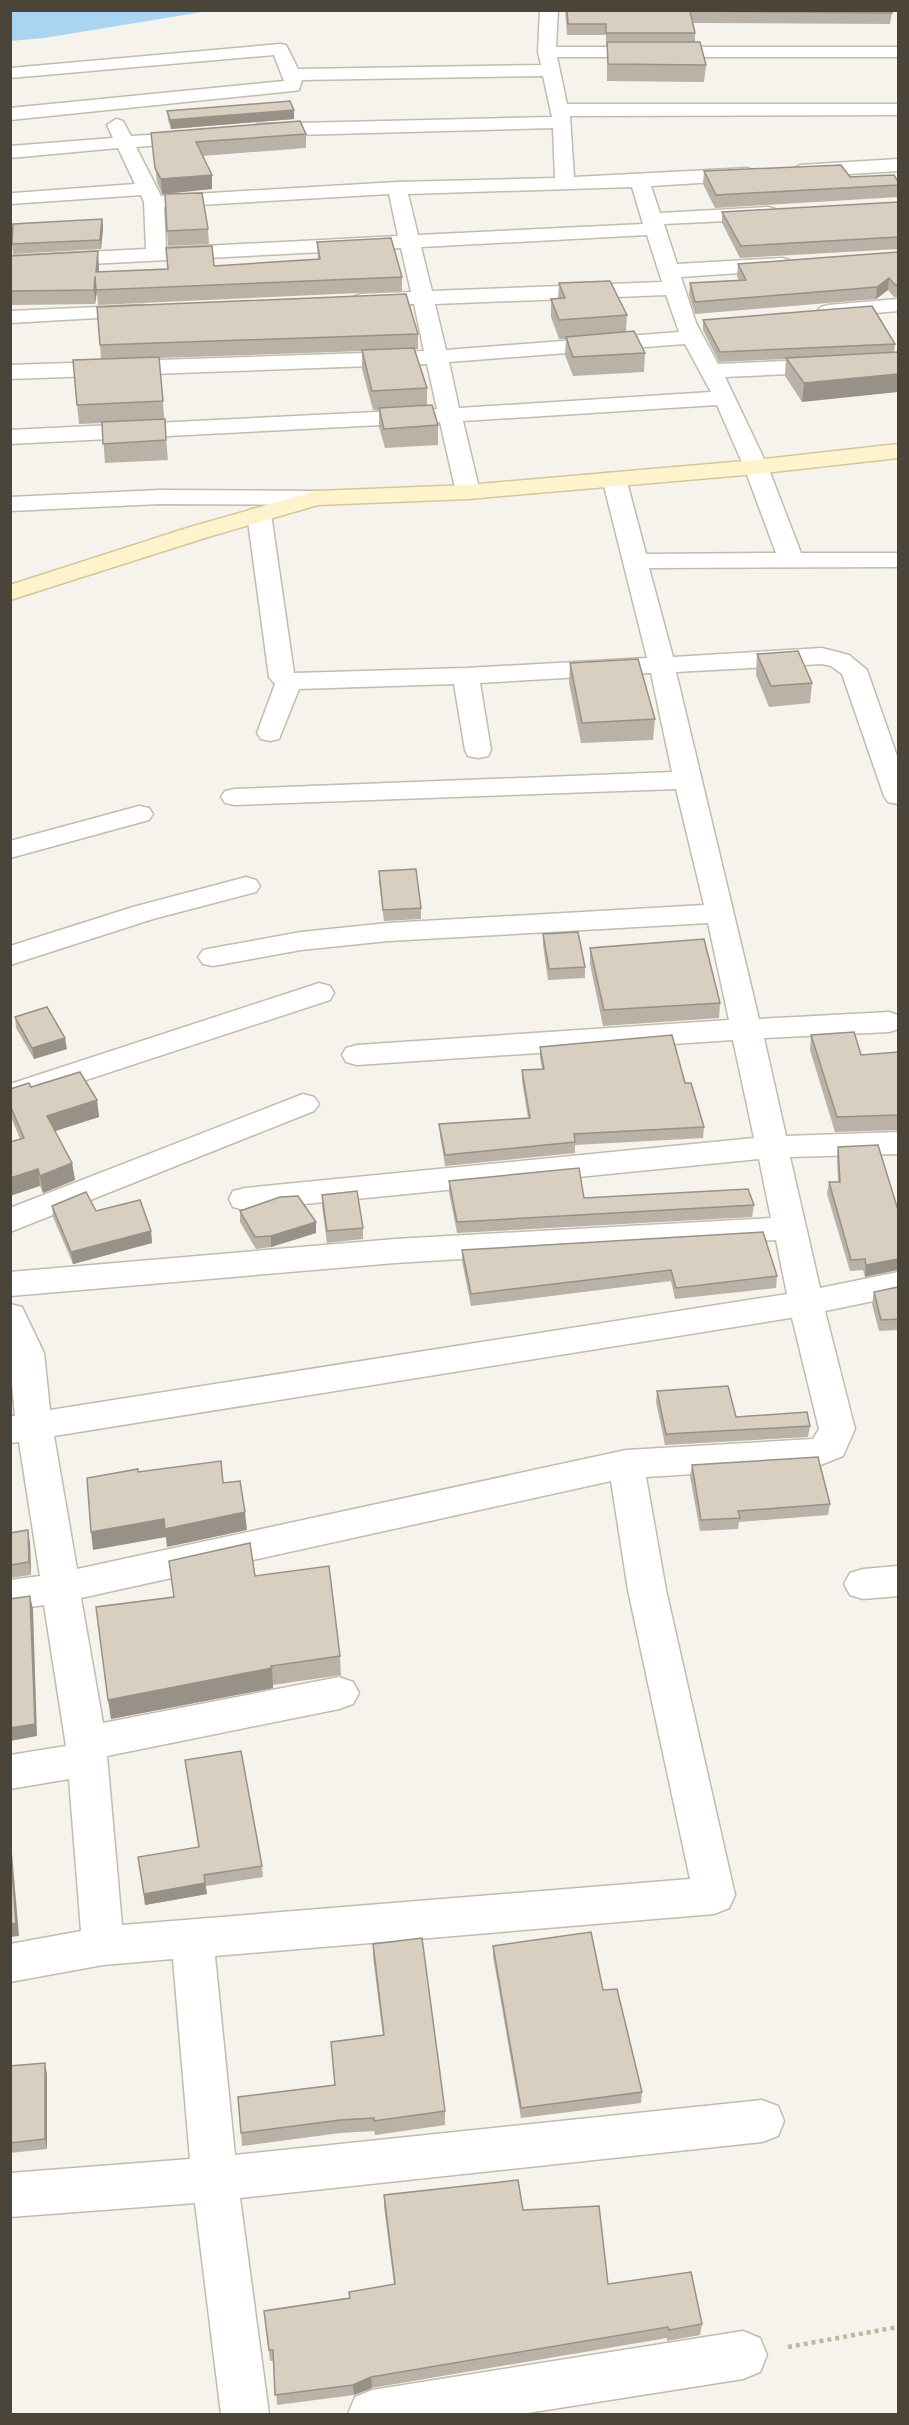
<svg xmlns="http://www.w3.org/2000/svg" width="909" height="2425" viewBox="0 0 909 2425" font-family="Barlow,sans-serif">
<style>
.water{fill:#a9d4f2}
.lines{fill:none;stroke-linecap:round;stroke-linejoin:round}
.street-casing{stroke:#c2bbae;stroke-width:3}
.secondary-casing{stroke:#d6c79b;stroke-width:3}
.path{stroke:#c4b79f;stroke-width:4.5;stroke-dasharray:4 4;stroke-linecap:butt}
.street{fill:#fff;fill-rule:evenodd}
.secondary{fill:#fff3cd;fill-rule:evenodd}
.wall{fill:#bab2a6}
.shaded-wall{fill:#979187}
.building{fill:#d8cfc1;stroke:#979187;stroke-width:1.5}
</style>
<rect width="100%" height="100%" fill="#f6f3ec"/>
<path class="water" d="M11,10h197v1l-164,27 -33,3z"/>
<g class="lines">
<defs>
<path id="street" d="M540,10h18l-2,37h342v10h-341l10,47h331v11l-328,1 4,61 174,-9 10,6 -10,6 -97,6 9,27 108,-6 7,2 3,4 -3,4 -7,2 -104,5 13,40 105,-6 7,2 3,4 -3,4 -7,2 -101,7 15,46 22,41 180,-8v13l-173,8 43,90 33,86h97v14l-249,1 24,89 149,-9 27,7 18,15 31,89v45l-10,-2 -4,-6 -42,-122 -11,-8 -9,-2 -146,8 83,347 130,-7 9,3v14l-9,3 -125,6 22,98 112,-4v22l-108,3 30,131 78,-16v24l-73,15 30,118 -12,27 -25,10 -172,11 20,113 69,305 -6,13 -15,6 -499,42 20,199 527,-55 16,6 6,15 -6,15 -16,6 -522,56 29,216h-48l-26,-211 -185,14v-44l180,-14 -17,-200 -70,6 -93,17v-38l71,-13 -12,-152 -59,10v-34l56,-9 -22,-141 -34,5v-30l30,-4 -21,-134 -9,1v-27h5l-5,-53v-59l12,3 22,46 6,57 737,-116 -11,-54 -381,23 -385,33v-24l385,-33 376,-21 -12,-59 -514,51 -12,-3 -4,-8 4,-8 12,-3 509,-50 -21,-98 -376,25 -11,-3 -4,-7 4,-7 11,-3 372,-25 -21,-97 -320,18 -87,9 -88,16 -10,-2 -5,-7 5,-7 10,-2 88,-16 87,-9 316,-18 -28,-116 -441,16 -10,-2 -4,-6 4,-6 10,-2 437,-17 -21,-99 -171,10 11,67 -3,6 -10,2 -10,-2 -3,-6 -11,-66 -155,5 -20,50 -9,2 -9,-2 -4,-6 18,-49 -6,-7 -22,-163 4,-5h16l4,5 23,159 172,-5 181,-10 -45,-180 4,-5h16l4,5 20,76 130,-1 -32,-86 -27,-62 -254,16 17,71 -4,5h-16l-4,-5 -16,-70 -430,22v-14l427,-21 -10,-45 -417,15v-14l414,-14 -10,-47 -52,2 -7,-2 -4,-4 4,-4 7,-2 49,-2 -10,-44 -391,20v-12l136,-7 -2,-47 -3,-7 -131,9v-10l4,-1 121,-9 -17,-36 -108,10v-12l103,-8 -6,-13 9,-6 7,2 8,15 73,-4 2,4 -9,6 -61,5 25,49 236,-14 158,-4 -2,-50 -296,8 -9,-6 9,-6 295,-7 -9,-41 -241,4 -3,10 -6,1 -283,29v-12l274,-27 -10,-26 -264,23v-10l270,-24 6,1 12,24 243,-4 -3,-13zM632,187l11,37 -225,11 -10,-41zM389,194l9,42 -232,12 -2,-41zM647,235l15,47 -230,9 -11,-44zM666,295l13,37 -233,18 -11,-46zM685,344l26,48 -252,16 -10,-46zM790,1318h2l27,111 -6,10 -187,11 -549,119 -23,-133zM611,1481l17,109 62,289 -568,46 -15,-169 232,-47 14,-5 6,-11 -6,-11 -14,-5 -236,46 -22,-125z
M898,159v12l-98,6 -10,-6 10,-6z
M898,299v12l-70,6 -7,-2 -4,-4 4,-4 7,-2z
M143,305l7,2 4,4 -4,4 -140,8v-12z
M160,490l157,1 8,2 4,5 -4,5 -8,2 -157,-1 -150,7v-14z
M139,806l10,2 4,6 -4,6 -139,38v-17z
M246,877l10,3 4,6 -4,6 -103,27 -143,46v-19l123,-39z
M319,983l11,3 4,7 -4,7 -320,105v-21z
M303,1094l11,3 5,7 -5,7 -304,121v-24z
M898,1566v30l-35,3 -13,-4 -6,-11 6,-11 13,-4z
M743,2331l17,7 7,17 -7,17 -17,7 -222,35h-173l7,-17 17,-7z"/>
<path id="secondary" d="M898,444v14l-142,16 -288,25 -150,6 -110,32 -198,63v-15l180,-58 127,-36 151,-6 288,-25z"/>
</defs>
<use href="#street" class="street-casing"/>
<use href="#secondary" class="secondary-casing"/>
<path class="path" d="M788,2347l110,-20"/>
<use href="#street" class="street"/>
<use href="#secondary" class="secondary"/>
</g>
<path class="wall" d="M565,10h326l1,3 -2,11 -197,-1 2,10v9l11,23 -2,17 -97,-1v-36h-1v-10h-39z
M167,111l127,8 -123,10 -3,-9z
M151,133l155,1v14l-104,8 10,19v14l-50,5 -5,-12z
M704,171l146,6 48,5v15l-183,11 -12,-24z
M898,202v95h-4l-6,-7 -12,9 -181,15 -6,-19 1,-12 49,-3 -2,-4 1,-12 160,-12v-3l-158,9 -18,-35v-11z
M102,219l1,9 -2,21 -88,5 -1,-10z
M208,229l1,15 -41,2 -1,-15z
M317,242l85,35v14l-304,14 -1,-12 -2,11 -85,1v-49l89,10v6l69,-3 -2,-21 48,18 104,-7z
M559,283l68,32 -1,17 19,21 -1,19 -71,4 -8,-21 1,-16h-7l-8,-22v-18l7,-1z
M703,320l192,24 -1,9 -92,49 -17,-26 1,-17 -67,3 -16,-32z
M418,334v15h-4l13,39v18l11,19v20l-53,3 -6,-21v-17h-6l-11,-41v-18l-203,7 9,102 -63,3 -3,-40 -23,1 -2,-19 24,-46 -1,-14z
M757,654l55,29 -2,20 -41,4 -13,-32z
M570,663l85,56 -2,21 -72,3 -12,-60z
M379,871l42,37v11l-37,2 -5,-39z
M543,934l42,33v11l-37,2 -5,-35z
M590,948l130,55 -1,15 -116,8 -13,-62z
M15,1017l52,32 -33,10 -18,-31z
M811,1035l50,20 37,-3v78l-63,2 -25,-82z
M540,1047l145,36 19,44 -1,11 -128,7v8l-130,13 -5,-31 -1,-11 89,-6 -6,-37v-11l20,-1 -2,-11z
M31,1087l66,13 2,17 -44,14 17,32 3,17 -32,13 -33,-78v-26z
M838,1147l60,63 -33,67 -2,-7 -13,1 -23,-77 2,-12h9l-1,-24z
M449,1181l135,17 170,7 -2,12 -295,16 -8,-41z
M322,1195l41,33v11l-36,4 -5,-37z
M52,1206l44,5 55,20 1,12 -79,21 -20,-47z
M240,1211l76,22 -45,14 -15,2 -16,-27z
M462,1250l315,26 -1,12 -101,11 -4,-18 -200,25 -9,-45z
M898,1287v43l-19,1 -7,-27 2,-12z
M657,1391l79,26 74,9 -2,11 -143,8 -9,-43z
M692,1465l138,39 -2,11 -89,7 -1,7 -38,2 -10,-55z
M10,1533l20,10 1,32 -21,3z
M255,1576l85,80 1,19 -68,10v3l-162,31 63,-122z
M138,1857l124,9 1,11 -57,9 1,8 -62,11z
M373,1944l72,167v14l-70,10 -1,-4 -34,2 -98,13 -1,-13 94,-48 -4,-43 52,-6 -10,-79z
M493,1946l110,44 39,102 -1,11 -120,15 -28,-162z
M10,2066l37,8v75l-37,4z
M384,2195l139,15 85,74 94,40 -2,11 -33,6v-3l-295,50 -18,7 -77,10 -3,-44h-4l-6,-50 85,-13 45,-14 -10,-78z"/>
<path class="shaded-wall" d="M294,110v9l-123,10 -1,-9z
M212,175v14l-50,5 -1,-15z
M102,219l1,9 -2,21 -1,-9z
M98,251l1,15 -2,21 -1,-15z
M95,276l2,14 -2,14 -1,-14z
M889,278l-1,12 -12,9 1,-12z
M898,374v18l-96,10 2,-19z
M65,1038l2,11 -33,10 -2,-11z
M97,1100l2,17 -50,16 -2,-17z
M72,1163l3,17 -32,13 -3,-17z
M38,1169l2,17 -30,10v-18z
M316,1222v11l-45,14v-11z
M151,1231l1,12 -79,21 -2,-12z
M898,1259v11l-33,7 1,-12z
M10,1392l2,19 -2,1z
M245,1512l2,18 -80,17 -2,-18z
M164,1519l2,18 -73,13 -2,-18z
M28,1530l2,13 1,32 -2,-13z
M30,1596l3,13 4,127 -27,5v-13z
M272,1668l1,20 -162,31 -3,-19z
M10,1829l9,107 -9,1z
M205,1883l2,11 -62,11 -1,-11z
M45,2063l2,11v75l-2,-10z
M371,2377l1,11 -18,7 -1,-10z"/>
<path class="building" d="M567,10h324l1,3 -202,-2 5,22h-89v-9h-38z
M607,42h93l6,23 -98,-1z
M290,101l4,9 -124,10 -3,-9z
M300,121l6,13 -110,8 16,33 -51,4 -6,-11 -4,-35z
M841,165l9,12 44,-2 4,7v3l-182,10 -12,-24z
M202,193l6,36 -41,2 -2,-37z
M898,202v35l-157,9 -19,-34z
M102,219l-2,21 -88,4 1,-20z
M391,238l11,39 -306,13 -1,-14 -1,14 -84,1v-35l88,-5 -2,21 72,-3 -2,-21 46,-2 2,20 106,-7 -3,-17z
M898,252v33h-3l-6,-7 -12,9 -182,15 -5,-19 56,-3 -8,-16z
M610,281l17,34 -68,5 -8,-21 14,-1 -6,-15z
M406,294l12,40 -318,11 -3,-38z
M872,306l23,38 -175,8 -17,-32z
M634,331l11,22 -72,4 -7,-20z
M414,348l13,40 -55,3 -10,-41z
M898,352v22l-94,9 -18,-25z
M159,357l4,44 -86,4 -4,-45z
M432,405l6,20 -54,4 -5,-21z
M165,419l1,21 -63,4 -1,-22z
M798,651l14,32 -41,3 -14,-32z
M638,659l17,60 -73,4 -12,-60z
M416,869l5,39 -38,2 -4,-39z
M578,932l7,35 -36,2 -6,-35z
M704,939l16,64 -116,7 -14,-62z
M47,1007l18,31 -33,10 -17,-31z
M854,1032l7,23 37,-3v63l-61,2 -26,-82z
M672,1035l13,48h6l13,44 -130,7 1,8 -130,13 -6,-31 91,-6 -8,-48 22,-1 -4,-22z
M80,1072l17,28 -50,16 25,47 -32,13 -2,-7 -28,9v-36l14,-4 -14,-33v-16l19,-6 2,4z
M878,1145l20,65v49l-32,6 -1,-6 -14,1 -22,-78h11l-2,-35z
M579,1168l5,30 164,-9 6,16 -297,17 -8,-41z
M357,1191l6,37 -36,3 -5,-36z
M86,1192l10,19 44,-11 11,31 -80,21 -19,-46z
M298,1196l18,26 -45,14 -16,1 -15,-26 40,-14z
M763,1232l14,44 -101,12 -5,-18 -200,24 -9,-44z
M898,1287v32l-17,1 -7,-28z
M728,1386l8,31 71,-5 3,14 -144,8 -9,-43z
M818,1457l12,47 -92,7 2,7 -39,2 -9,-55z
M221,1461l2,22 17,-2 5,31 -80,17 -1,-10 -73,13 -4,-54 51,-9v3z
M28,1530l1,32 -19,3v-32z
M250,1543l5,33 74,-10 11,90 -69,10 1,2 -164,32 -12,-93 78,-10 -5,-36z
M30,1596l5,128 -25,4v-129z
M241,1751l21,115 -58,9 1,8 -61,11 -6,-37 61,-10 -14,-87z
M10,1844l6,79 -6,1z
M591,1932l12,58 14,-1 25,103 -121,16 -28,-162z
M422,1938l23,173 -71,10v-3l-34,2 -99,13 -3,-36 97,-12 -4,-43 53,-7 -11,-91z
M45,2063v76l-35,4v-77z
M518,2180l5,30 76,-4 9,78 83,-12 11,52 -33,6 -1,-3 -297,50 -18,8 -78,10 -2,-45h-4l-5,-39 86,-13 -1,-6 46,-8 -11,-89z"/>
<rect width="909" height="2425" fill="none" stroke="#4b4439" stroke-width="24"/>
</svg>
